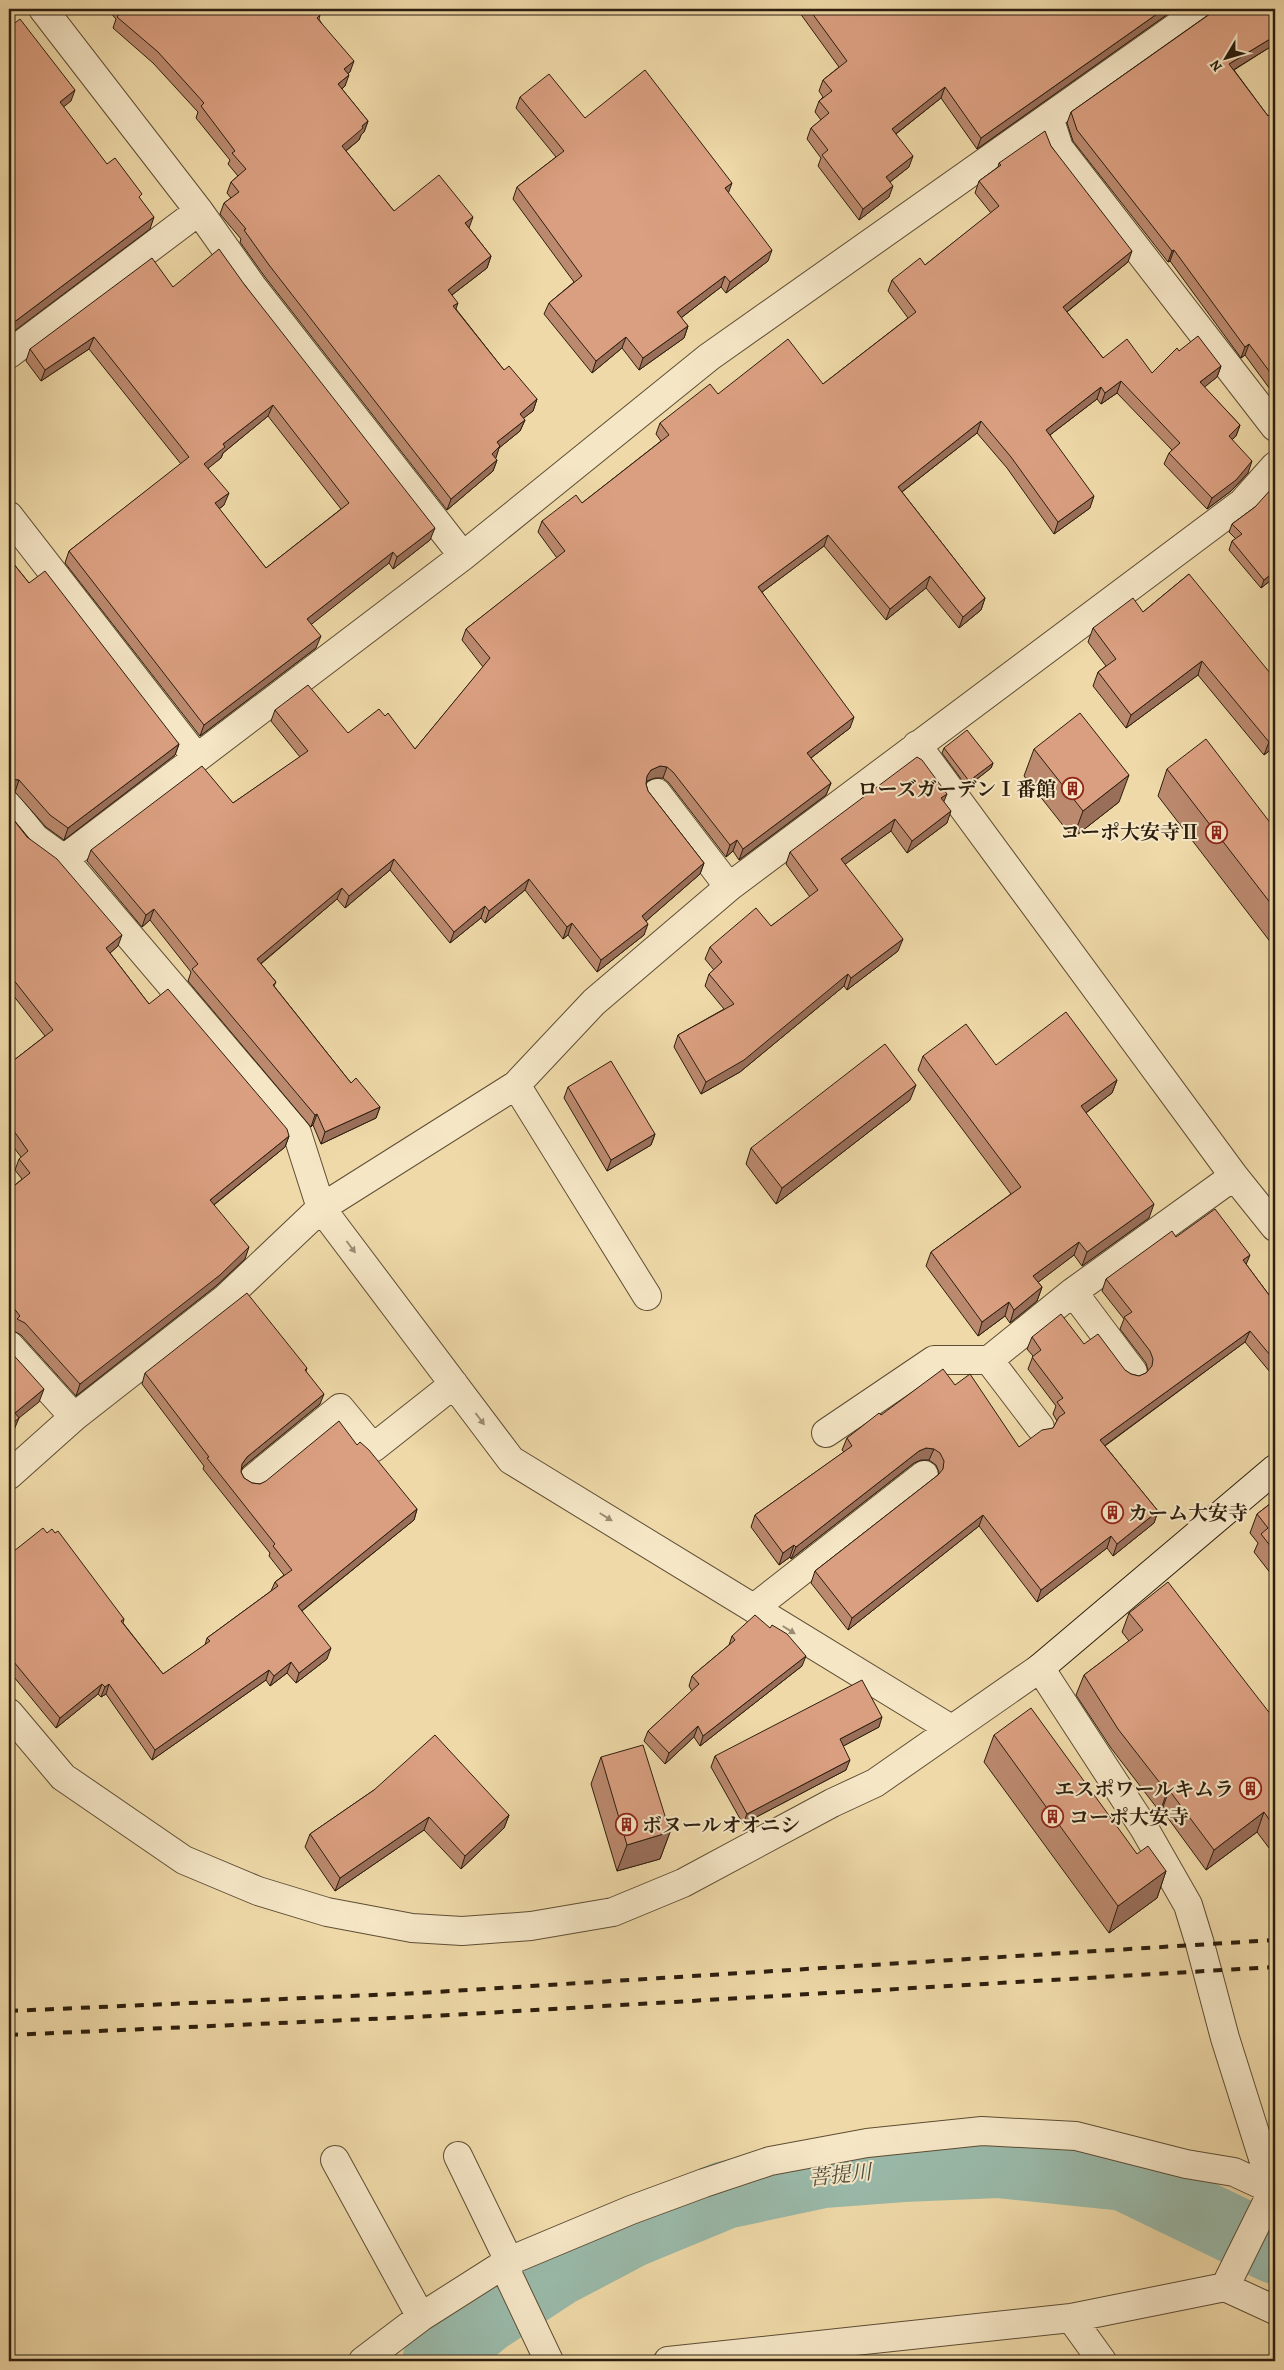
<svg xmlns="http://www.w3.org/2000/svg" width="1284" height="2370" viewBox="0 0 1284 2370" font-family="Alegreya,'Noto Serif JP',serif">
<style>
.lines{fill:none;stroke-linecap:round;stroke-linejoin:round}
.river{stroke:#9abaaa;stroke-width:68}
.street-casing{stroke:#5e4d34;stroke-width:30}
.secondary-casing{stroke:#2d1e0e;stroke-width:30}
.street{stroke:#f5e6c6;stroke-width:28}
.secondary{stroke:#f5e6c6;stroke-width:28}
.rail{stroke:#2d1e0e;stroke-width:4;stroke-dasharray:9 9;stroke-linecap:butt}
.wall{fill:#bb896e;stroke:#2d1e0e;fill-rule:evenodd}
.shaded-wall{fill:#996f5a;stroke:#2d1e0e}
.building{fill:#da9f80;stroke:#2d1e0e;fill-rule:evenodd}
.oneway{fill:#9b8c73}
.labels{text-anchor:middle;stroke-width:4;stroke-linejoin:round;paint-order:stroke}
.poi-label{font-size:20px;font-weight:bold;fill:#2d1e0e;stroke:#f5e6c6;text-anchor:end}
.water-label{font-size:21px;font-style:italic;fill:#4e4d3d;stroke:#f5e6c6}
</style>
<rect width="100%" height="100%" fill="#efd9a8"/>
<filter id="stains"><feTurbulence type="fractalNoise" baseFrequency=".004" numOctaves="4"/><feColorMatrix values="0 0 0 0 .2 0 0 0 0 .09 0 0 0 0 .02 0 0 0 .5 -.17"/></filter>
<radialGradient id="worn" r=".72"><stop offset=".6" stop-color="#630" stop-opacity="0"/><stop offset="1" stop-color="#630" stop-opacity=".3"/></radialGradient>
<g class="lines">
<path class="river" d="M436,2361l51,-42 70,-46 76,-40 92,-38 98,-21 80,-6 95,-4 126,13 151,73"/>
<defs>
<path id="street" d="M43,9l156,202 53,75 211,270
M1049,117l10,31 216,279
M9,354l190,-143
M9,516l188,242
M917,745l317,431 41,51
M657,793l72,94
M9,806l26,32 29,21 233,274 24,75 190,252 440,269
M64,859l399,-303 246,-199 493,-348
M516,1085l131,211
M1073,1292l60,80
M9,1345l65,72
M989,1360l51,67
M826,1433l108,-73h55l84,-68 161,-116
M9,1475l65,-58 152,-119 95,-90 195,-123 78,-83 135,-115 513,-384 33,-37
M253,1479l87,-71 33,40 81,-64
M754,1608l170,-133
M9,1713l54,64 121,83 74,31 69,21 85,16 50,3 69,-5 82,-14 70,-29 149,-80 43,-20 165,-115 104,160 44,77 12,39 25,94 48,152 -48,97
M458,2156l51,105
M335,2160l86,157
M503,2264l46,97
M1071,2318l31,43
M363,2361l58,-44 88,-56 122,-51 73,-27 66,-22 97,-18 115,-12 94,5 110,28 48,8 41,19
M668,2361l403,-43 154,-31 50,23"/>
<path id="secondary" d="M1040,1668l235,-199"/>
</defs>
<use href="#street" class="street-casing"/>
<use href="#secondary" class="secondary-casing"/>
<use href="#street" class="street"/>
<use href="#secondary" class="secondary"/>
<path class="rail" d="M9,2011l410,-18 856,-53
M9,2035l406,-18 860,-50"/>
</g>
<path class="wall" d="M107,9h208l5,6 -1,4 31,53 -2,1 -3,13 -3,3 26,32 -4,11 -3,3 -2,5 -13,11 48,60 75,17 22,28 -4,12 -35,27 4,14 48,61 33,29 -4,12 -10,7 2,2 -5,11 -21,17 -4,10 2,2 -4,11 -46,39 -182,-233 -25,-35 1,-3 -21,-25 4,-11 7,-5 -4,-5 4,-11 7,-6 -10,-12 2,-4 -34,-42 2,-6 -45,-49 -40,-35 3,-9z
M797,9h378l-198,140 -36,-51 -45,36 13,33 -19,15 -1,15 -30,23 -41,-54 3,-8 -14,-19 4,-11 10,-8 -6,-8 4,-11 4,-4 -4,-6 4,-11 16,-13z
M1275,9v35l-41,26 34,46 7,-6v286l-30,-41 -4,3 -71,-97 -2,1 -95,-121 -6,-18 4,-11 144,-102z
M520,97l65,21 143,75 40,68 -42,32 -5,-6 -40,31 7,8 -4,12 -45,32 -17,-22 -30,25 -48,-59 5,-11 25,-21 -61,-83 4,-12 39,-30 -40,-49z
M1051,146l77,116 -61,50 36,46 49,15 27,-22 42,15 -4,11 -13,10 36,38 -4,11 -4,4 16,33 -17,18 -24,18 -43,-45 5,-11 3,-3 -55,-57 -16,11 -4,-5 -47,36 40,73 -36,26 -47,-66 -30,-35 -75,59 83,106 -4,12 -22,18 -33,-40 -40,32 -62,-74 -62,46 88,136 -39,30 20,25 -5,12 -87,65 -6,-9 -7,6 -57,-74 -6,-5h-8l-8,3 -1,3 2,7 56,72 -4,11 -54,47 -2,14 -47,37 -29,-37 -5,4 -38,-49 -40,33 -4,-5 -31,25 -60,-73 -45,38 -8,-9 -76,65 15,18 -2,4 77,97 29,24 -4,11 -55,26 -8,-19 -2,2 -123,-146 3,-9 -41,-52 -8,7 -55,-66 4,-11 142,-47 67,-46 -29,-36 4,-11 73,23 37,-17 30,33 68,-82 -21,-27 4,-11 91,-71 -19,-26 4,-11 40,-18 79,-62 -5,-7 4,-11 58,-29 105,-10 85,-66 -20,-27 4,-11 33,-15 66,-52 -16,-20 4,-12 19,-14 1,-4z
M244,284l186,256 -37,29 -4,-6 -78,61 5,24 -116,88 -135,-173 4,-12 112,-87 -92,-115 -48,32 -15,-20 4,-12 143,-62zM268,416l73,93 -75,59 -47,-59 5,-4 -16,-37 13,-10 2,-5z
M1275,490v87l-14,11 -32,-38 3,-9 4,-2 -7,-7 3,-8 23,-17z
M9,558l20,25 150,161 -4,11 -111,85 -18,-13 -31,-35 -6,-1z
M1189,574l86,172 -11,9 -66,-80 -72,53 -33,-42 5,-14 8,-6 -18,-24 5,-14 50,-16z
M944,748l49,15 -2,5 -24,19 -25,-34z
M1034,749l85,53 -46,36 -49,-62z
M1167,769l108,60v119l-117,-152z
M944,802l3,21 -40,30 -16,-22 -46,33 53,87 -51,39 -3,-4 -104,86 -39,22 -27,-47 4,-12 46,-26 -19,-23 4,-12 5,-4 -9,-11 5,-12 61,-21 39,-29 -24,-33 4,-12z
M9,814l109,132 -8,7 39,51 140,132 -4,11 -71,58 31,54 -29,27 -140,110 -55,-61 -9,-5 2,-5 -5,-6v-129l13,-11 -7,-9 4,-11 2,-2 -12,-16v-77l36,-28 -36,-46z
M923,1056l194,24 -5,13 -26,20 63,105 -67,48 -8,-11 -36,27 4,5 -5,14 -27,22 -5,-7 -27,20 -52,-70 5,-14 80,-58 -93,-124z
M568,1087l87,47 -4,11 -44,26 -43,-73z
M910,1100l-134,104 -30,-40 5,-16z
M1176,1237l70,27 29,39v75l-30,-36 -140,104 53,65 -4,12 -41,33 -6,-8 -70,54 -58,-76 -131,104 -37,-47 4,-12 123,-96 1,-3 -3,-7 -7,-5h-8l-7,3 -123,96 -1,-2 -11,8 -28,-38 4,-12 89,-63 -2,-2 5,-12 34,-23 74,-30 64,62 34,-19 4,-7 -4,-7 3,-8 -28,-37 5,-13 -6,-7 5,-12 52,7 47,30 8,2 7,-3 2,-3 -2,-7 -26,-34 4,-10 -22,-28 4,-12z
M307,1368l-1,3 14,33 -77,63 -2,5 3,6 8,5 8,1 97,-39 60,64 -3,11 -112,91 25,48 -31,24 -9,-10 -17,13 -4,-6 -114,80 -46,-66 -5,3 -3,-3 -42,34 -47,-57v-116l38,-22 77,86 -1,4 40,51 42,-29 2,-7 64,-47 4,-9 9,-7 -15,-19 1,-3 -67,-84 1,-3 -62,-82 3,-11z
M1275,1500v79l-21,-27 4,-9 -8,-10 7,-19z
M1129,1613l146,107v123l-6,5 -12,-16 -51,38 -44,-60 -2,2 -49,-64 -35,-53 8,-20 45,-34 -7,-9z
M732,1636l70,30 -102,80 -6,-9 -29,27 -21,-23 4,-10 44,-40 -3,-5 3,-10 37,-31z
M879,1727l-36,19 3,24 -103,54 -32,-57 4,-11z
M994,1735l143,119 29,17 -9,27 -48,35 -125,-171z
M601,1757l69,75 -10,27 -43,12 -26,-87z
M374,1790l135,25 -5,13 -43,41 -37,-39 -89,61 -30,-44 5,-13z"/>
<path class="shaded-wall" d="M1164,9h11l-198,140 4,-11z
M1275,36v8l-50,31 4,-11z
M354,61l-4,11 -10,8 4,-11z
M349,75l-4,11 -11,10 4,-12z
M945,87l-4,11 -53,42 4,-11z
M75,90l-4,11 -15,12 4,-11z
M368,121l-4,11 -3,3 -2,5 -21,17 4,-11 20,-20z
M913,156l-4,11 -27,21 4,-11z
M732,183l-4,11 -3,-6z
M893,186l-4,11 -30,23 4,-11z
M154,217l-4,12 -141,106v-9z
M473,217l-4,11 -4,-5z
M772,250l-4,11 -42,32 4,-11z
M1174,250l-4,11 -2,1 4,-11z
M1132,251l-4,11 -69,56 4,-11z
M491,256l-4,12 -43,33 4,-11z
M725,276l-4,11 -48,37 4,-12z
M458,303l-4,11 -1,-8z
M688,326l-4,12 -45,32 4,-12z
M94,337l-5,12 -48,32 4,-11z
M626,337l-4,11 -30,25 4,-12z
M1249,344l-4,11 -4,3 4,-11z
M1221,366l-4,11 -21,17 4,-12z
M1121,381l-4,12 -16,11 4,-11z
M1101,387l-4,12 -55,42 4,-11z
M537,399l-4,12 -18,14 5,-11z
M273,405l-5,11 -45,37 -2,5 -21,17 4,-11 19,-20z
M525,420l-5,11 -21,17 -3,10 -9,7 10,-23z
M981,421l-4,12 -83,65 4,-11z
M1240,425l-4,11 -12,11 5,-11z
M497,460l-4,11 -46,39 4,-11z
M1252,461l-4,12 -17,18 -24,18 5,-11z
M229,493l-5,12 -13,10 4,-12z
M1094,496l-4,12 -36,26 4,-12z
M435,528l-5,12 -37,29 4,-12z
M828,535l-4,11 -70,52 4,-11z
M393,552l-4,11 -86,68 4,-12z
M1275,571v6l-14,11 3,-8z
M930,576l-4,12 -40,32 4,-11z
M985,598l-4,12 -22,18 4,-11z
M321,636l-5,12 -116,88 4,-11z
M1202,661l-4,14 -72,53 5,-13z
M854,717l-4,11 -47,36 4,-11z
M1275,736v10l-11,9 5,-13z
M179,744l-4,11 -111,85 4,-12z
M993,763l-2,5 -24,19 2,-6z
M660,766l7,1 -4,11h-8l-8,3 -5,6 5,-11 4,-6z
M1129,775l-10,27 -46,36 10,-27z
M11,779l8,1 -4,12 -6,-1v-11z
M831,783l-5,12 -87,65 4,-11z
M947,794l-5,12 -1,-8z
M951,811l-4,12 -40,30 5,-12z
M895,819l-4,12 -55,40 5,-12z
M737,840l-4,11 -7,6 4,-12z
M394,859l-4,11 -45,38 4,-12z
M704,863l-4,11 -62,54 4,-12z
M529,879l-4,11 -40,33 4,-12z
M342,888l-5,11 -84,71 4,-11z
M485,906l-4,12 -31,25 4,-11z
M154,909l-4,11 -8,7 4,-12z
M572,923l-4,12 -5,4 4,-12z
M648,924l-4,11 -47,37 4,-12z
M122,935l-4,11 -16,14 4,-12z
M903,939l-5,12 -51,39 4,-12z
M848,974l-4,12 -104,86 -39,22 5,-12z
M1117,1080l-5,13 -36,27 5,-14z
M916,1085l-6,15 -134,104 6,-16z
M380,1107l-4,11 -55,26 4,-12z
M317,1114l-4,11 -2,2 4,-12z
M655,1134l-4,11 -44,26 4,-11z
M289,1136l-4,11 -79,64 4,-11z
M1154,1204l-5,14 -67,48 5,-14z
M1079,1242l-5,13 -46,35 5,-14z
M249,1247l-4,12 -29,27 -140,110 4,-12z
M1250,1255l-5,12 -2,-7z
M1042,1287l-5,14 -27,22 4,-13z
M1009,1302l-4,14 -27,20 4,-14z
M1250,1331l-5,11 -149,110 4,-12z
M44,1389l-5,13 -20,16 -5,12 -5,5v-9l6,-13z
M324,1394l-4,10 -77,63 -5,7 4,-10 5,-7z
M926,1448l8,1 -5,11h-8l-7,3 -123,96 5,-12 123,-96z
M417,1509l-3,11 -120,97 4,-11z
M1158,1511l-4,12 -41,33 4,-12z
M983,1515l-4,11 -131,104 4,-12z
M1111,1536l-4,12 -70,54 4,-12z
M794,1545l-4,12 -11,8 4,-12z
M331,1648l-4,11 -31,24 3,-10z
M806,1656l-4,10 -102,80 3,-10z
M291,1662l-4,11 -17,13 4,-10z
M269,1670l-3,10 -114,80 3,-10z
M102,1684l-4,10 -42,34 4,-10z
M109,1684l-3,10 -5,3 4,-10z
M882,1717l-3,10 -43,23 4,-11z
M698,1726l-4,11 -29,27 4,-11z
M850,1760l-4,10 -103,54 4,-10z
M1169,1790l-7,20 -2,2 7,-20z
M1264,1812l-7,20 -51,38 8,-20z
M509,1815l-5,13 -43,41 4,-13z
M429,1817l-5,13 -89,61 5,-13z
M1275,1830v13l-6,5z
M670,1832l-10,27 -43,12 10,-26z
M1166,1871l-9,27 -48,35 9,-27z"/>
<path class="building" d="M122,9h193l5,6 -3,3 37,43 -10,8 5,6 -11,9 30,37 -6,5 1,2 -21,18 52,65 45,-36 34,42 -8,6 26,33 -43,34 10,13 -5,3 51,64 5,-4 28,33 -17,15 5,6 -28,22 3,4 -8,8 5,6 -46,39 -182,-234 -25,-35 2,-1 -22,-26 15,-11 -8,-10 15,-13 -14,-16 3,-2 -34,-45 3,-3 -46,-51 -41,-35 6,-7z
M809,9h355l-183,129 -36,-51 -53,42 21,27 -27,21 7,9 -30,23 -41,-54 6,-5 -17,-22 18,-15 -10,-12 13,-10 -9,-11 24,-19z
M1217,9h58v27l-46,28 39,52 7,-6v269l-26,-35 -4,3 -71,-97 -2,1 -95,-121 -6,-18z
M20,19l55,71 -15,12 47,62 8,-6 27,36 -3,3 15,20 -145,109v-303l2,3z
M645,70l87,113 -7,5 47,62 -42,32 -5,-6 -48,36 11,14 -45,32 -17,-21 -30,24 -47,-58 33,-27 -65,-89 47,-36 -44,-54 29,-23 36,44z
M1045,131l6,15 81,105 -69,56 40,51 24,-19 25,34 25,-25 2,3 19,-15 23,30 -21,16 40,43 -11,11 23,25 -16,19 -24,18 -43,-45 11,-10 -59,-62 -16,12 -4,-6 -55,43 48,66 -36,26 -47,-65 -30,-36 -83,66 87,111 -22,19 -33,-41 -40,33 -62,-74 -70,52 96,130 -47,36 24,30 -88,66 -6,-9 -7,5 -57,-73 -6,-5 -7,-1 -9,4 -4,6 -1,8 2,7 56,72 -62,53 6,8 -47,36 -29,-37 -5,4 -38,-48 -40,32 -4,-5 -31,26 -60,-73 -45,37 -7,-8 -85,71 19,23 -3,3 78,98 5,-5 24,29 -55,25 -8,-18 -2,1 -123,-146 6,-5 -44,-55 -8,6 -55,-65 111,-84 31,37 75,-52 -33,-41 33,-25 40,48 31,-24 6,7 3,-3 27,36 75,-91 -24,-29 99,-78 -23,-30 34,-26 6,8 87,-68 -9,-12 50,-39 8,10 70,-55 35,45 93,-72 -24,-32 28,-22 5,7 74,-59 -20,-25 22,-16 -2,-2z
M219,249l25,35 191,244 -38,29 -4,-5 -86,67 14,17 -117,89 -135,-174 120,-94 -95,-120 -49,33 -15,-21 122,-91 21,29zM273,405l76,98 -83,65 -51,-65 14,-10 -25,-29 21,-17 -2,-3z
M1273,487l2,3v81l-11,9 -32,-39 10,-7 -10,-10 23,-17z
M9,558l20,25 16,-12 134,173 -111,84 -18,-13 -31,-35 -8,-1 -2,1z
M1189,574l86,105v57l-6,6 -67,-81 -71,54 -33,-43 18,-13 -23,-31 40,-30 10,14z
M1080,713l49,62 -46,36 -49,-62z
M967,730l26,33 -24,18 -25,-33z
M1206,739l69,90v80l-108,-140z
M917,757l5,3 25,34 -6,4 10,13 -39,30 -17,-22 -54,40 62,80 -52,39 -3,-4 -104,86 -38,22 -28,-47 56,-31 -25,-30 13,-12 -12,-15 46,-39 15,18 47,-36 -28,-38z
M9,814l18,23 30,22 65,76 -16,13 43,56 19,-15 119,140 2,7 -79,64 39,47 -29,28 -140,109 -55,-61 -8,-4 3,-3 -11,-14v-112l21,-17 -11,-14 9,-8 -19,-27v-60l44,-34 -44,-56z
M1066,1012l51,68 -36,26 73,98 -67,48 -8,-10 -46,34 9,11 -28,23 -5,-8 -27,20 -51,-70 90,-65 -98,-131 43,-32 30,41z
M885,1044l31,41 -134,103 -31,-40z
M611,1061l44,73 -44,26 -43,-73z
M1215,1209l35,46 -7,5 32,43v58l-25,-30 -150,109 58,71 -41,33 -6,-8 -70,54 -58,-75 -131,103 -37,-47 123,-96 5,-6 1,-8 -4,-8 -6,-4 -8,-1 -7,3 -123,96 -2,-2 -11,8 -28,-38 97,-69 -5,-8 32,-25 2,2 62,-46 12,16 15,-11 49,73 23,-17 11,-2 6,-11 6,-4 -8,-11 6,-4 -31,-41 9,-7 -9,-13 29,-23 23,30 14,-10 27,36 6,4 8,2 7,-3 6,-7 1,-7 -3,-8 -26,-34 8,-5 -26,-33 66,-48 4,6z
M247,1293l60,75 -2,2 19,24 -77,63 -5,7 -1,8 3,6 8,5 8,1 6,-3 73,-60 18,24 3,-3 9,8 48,59 -119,97 33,42 -32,25 -8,-11 -17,14 -5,-6 -114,80 -46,-66 -4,3 -3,-3 -42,34 -51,-62v-101l34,-27 4,5 5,-4 3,4 3,-2 66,88 -3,2 42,53 47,-33 -3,-3 71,-52 -3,-4 17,-12 -19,-24 2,-2 -68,-86 2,-1 -64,-84z
M9,1350l35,39 -29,24 4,5 -10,8z
M1275,1500v52l-14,-18 7,-6 -11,-14z
M1168,1582l107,138v108l-11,-16 -50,38 -45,-60 -2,2 -49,-63 -34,-54 59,-45 -14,-17z
M755,1615l15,13 2,-3 15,9 19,22 -103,80 -5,-10 -29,27 -21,-22 51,-47 -7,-8 43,-36 -3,-4z
M862,1680l20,37 -42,22 10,21 -103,54 -32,-58z
M1031,1708l106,146 11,-8 18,25 -48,35 -124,-171z
M435,1735l74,80 -44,41 -36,-39 -89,61 -30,-44 64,-44z
M643,1745l27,87 -43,13 -26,-88z"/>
<defs><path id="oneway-solid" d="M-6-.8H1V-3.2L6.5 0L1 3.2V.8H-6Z" transform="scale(1.25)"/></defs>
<g class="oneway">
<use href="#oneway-solid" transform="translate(351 1247) rotate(53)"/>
<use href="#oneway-solid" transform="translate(480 1419) rotate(53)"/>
<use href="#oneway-solid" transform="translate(606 1517) rotate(32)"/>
<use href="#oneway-solid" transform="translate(789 1630) rotate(32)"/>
</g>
<defs>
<symbol id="building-ring" viewBox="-11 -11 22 22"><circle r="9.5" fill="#f5e6c6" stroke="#8f2418" stroke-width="1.5"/><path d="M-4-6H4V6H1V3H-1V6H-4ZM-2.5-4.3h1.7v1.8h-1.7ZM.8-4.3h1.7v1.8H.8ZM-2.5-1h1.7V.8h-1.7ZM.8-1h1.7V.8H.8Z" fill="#8f2418"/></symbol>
</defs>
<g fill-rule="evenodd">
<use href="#building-ring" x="1060" y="776" width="25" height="25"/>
<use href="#building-ring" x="1204" y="820" width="25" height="25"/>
<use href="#building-ring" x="1100" y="1500" width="25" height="25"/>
<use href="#building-ring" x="1238" y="1776" width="25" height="25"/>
<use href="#building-ring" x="1040" y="1804" width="25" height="25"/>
<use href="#building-ring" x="614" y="1812" width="25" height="25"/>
</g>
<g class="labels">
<g class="poi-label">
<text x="1056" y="796">ローズガーデンⅠ番館</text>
<text x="1200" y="839">コーポ大安寺Ⅱ</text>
<text x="1128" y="1520" text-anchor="start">カーム大安寺</text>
<text x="1234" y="1796">エスポワールキムラ</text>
<text x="1069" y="1824" text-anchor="start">コーポ大安寺</text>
<text x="642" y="1832" text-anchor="start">ボヌールオオニシ</text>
</g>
<g class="water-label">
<text transform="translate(840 2175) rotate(-6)" y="7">菩提川</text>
</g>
</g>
<rect width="1284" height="2370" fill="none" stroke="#efd9a8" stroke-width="30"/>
<rect x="10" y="10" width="1264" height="2350" fill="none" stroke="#2d1e0e" stroke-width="2.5"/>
<rect x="15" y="15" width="1254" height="2340" fill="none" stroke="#2d1e0e"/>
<g transform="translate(1226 58) rotate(232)" stroke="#f5e6c6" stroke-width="4" paint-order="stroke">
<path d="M0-4L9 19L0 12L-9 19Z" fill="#2d1e0e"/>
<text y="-8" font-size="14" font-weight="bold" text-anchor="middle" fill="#2d1e0e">N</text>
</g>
<rect width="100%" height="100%" filter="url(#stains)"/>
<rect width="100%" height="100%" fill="url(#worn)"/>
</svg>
